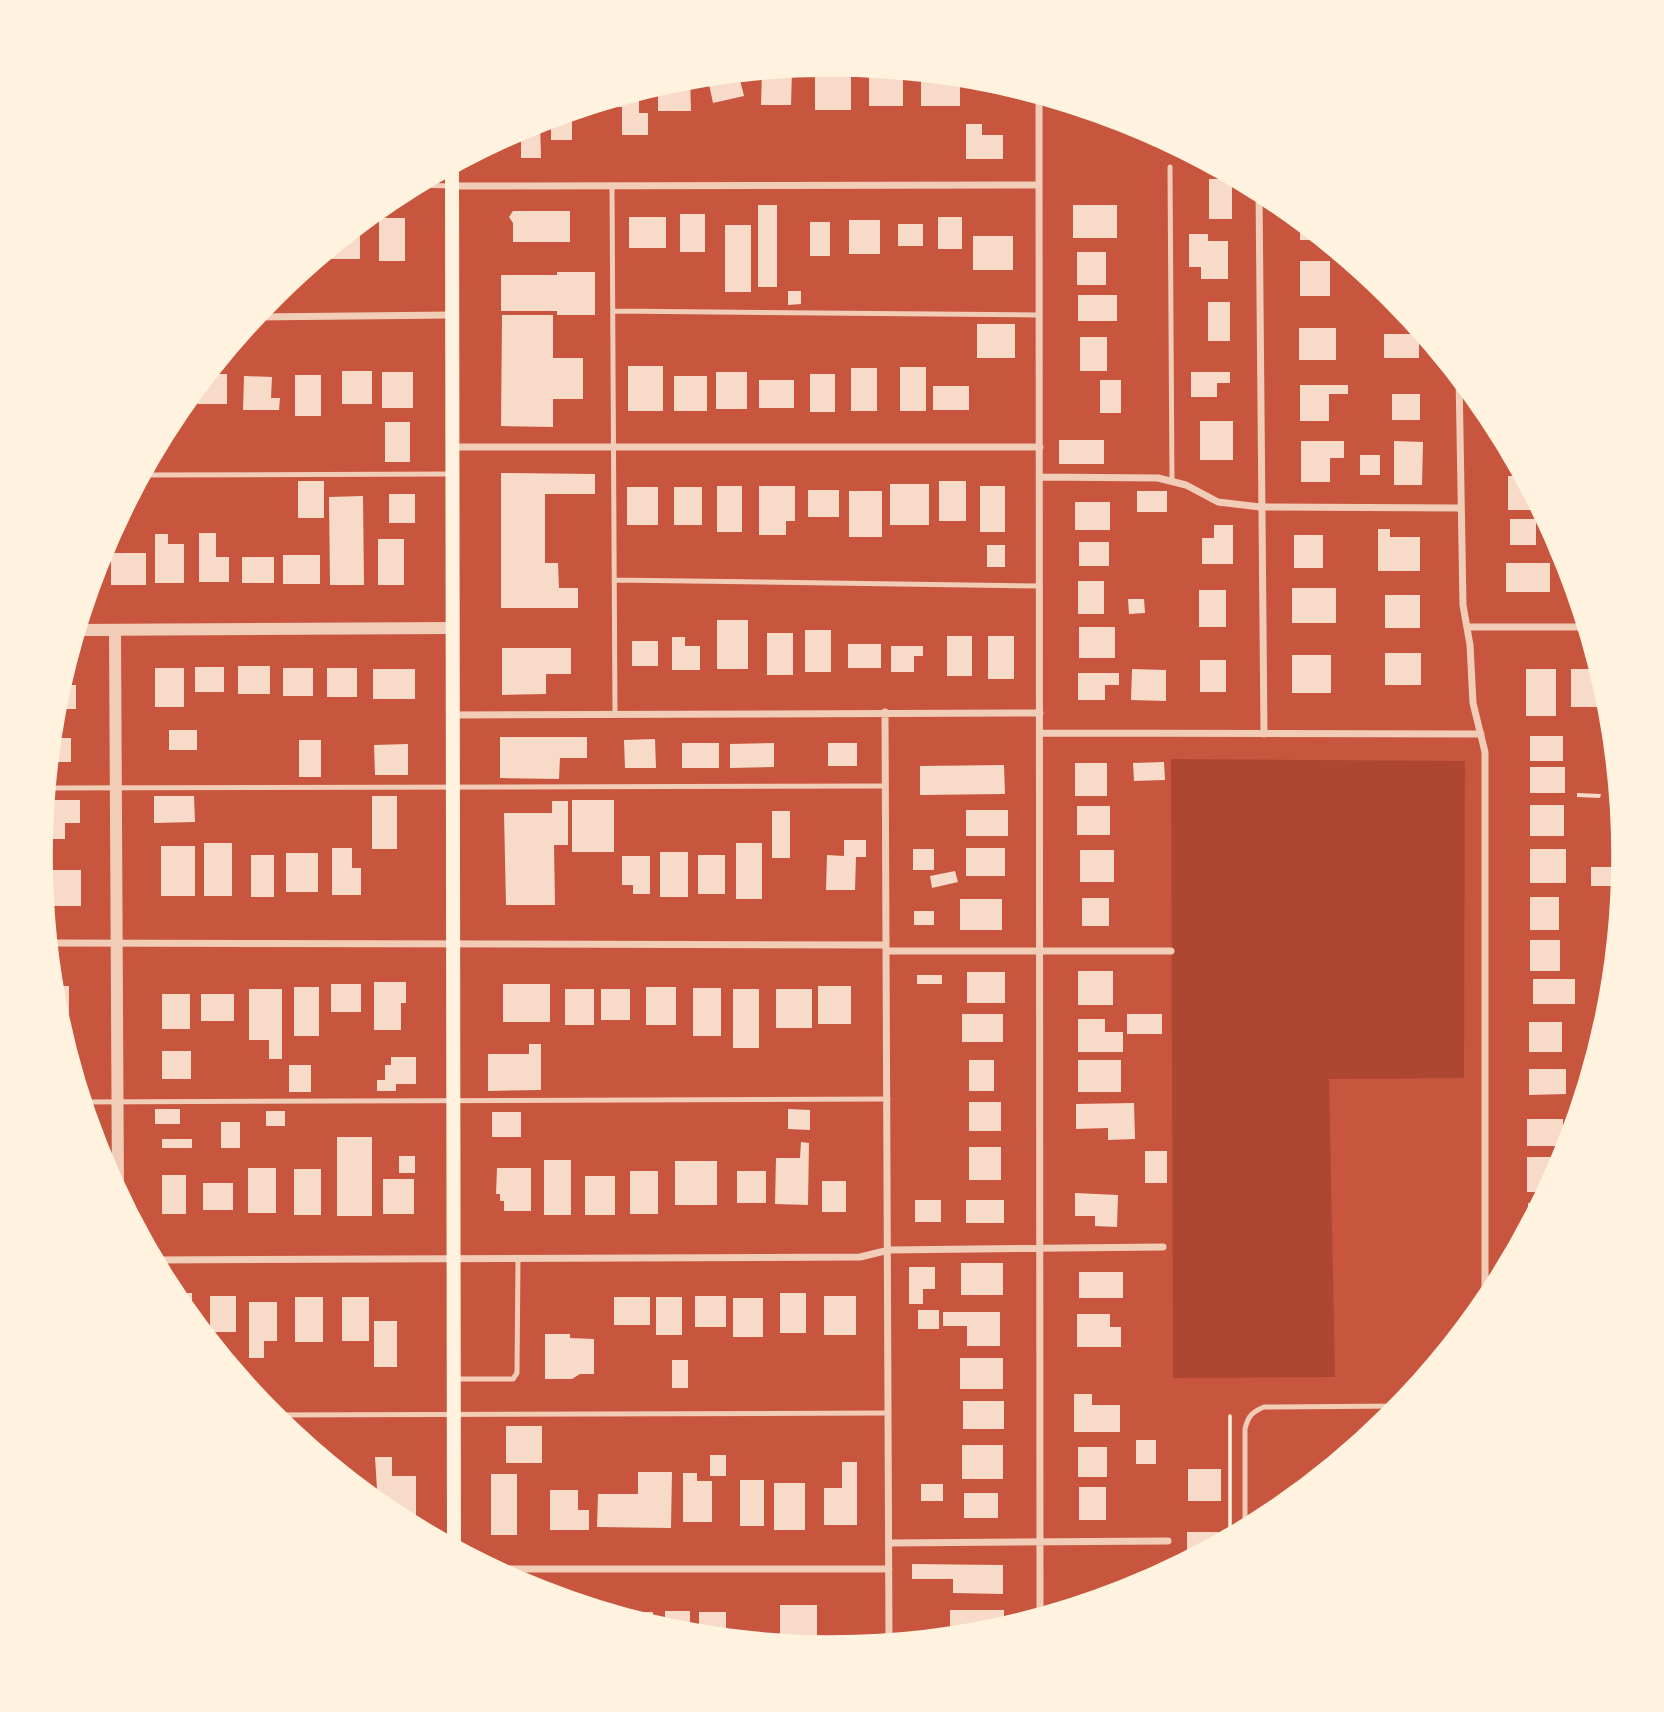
<svg xmlns="http://www.w3.org/2000/svg" width="1664" height="1712" viewBox="0 0 1664 1712" font-family="'Alegreya Sans',sans-serif">
<style>
.green{fill:#ae4732}
.building{fill:#f7dbc8}
.lines{fill:none;stroke-linecap:round;stroke-linejoin:round}
.path{stroke:#fff3e0;stroke-width:3.5}
.service{stroke:#f1ccb7;stroke-width:5}
.minor{stroke:#f1ccb7;stroke-width:7}
.tertiary{stroke:#f1ccb7;stroke-width:12}
.secondary{stroke:#fff3e0;stroke-width:14}
.rim{fill:none;stroke:#fff3e0;stroke-width:3.5}
</style>
<rect width="100%" height="100%" fill="#c8553d"/>
<path class="green" d="M1171,759l294,2 -1,317 -135,1 6,298 -162,1z"/>
<path class="building" d="M762,70l30,1 -1,34h-30z
M738,72l6,24 -31,7 -6,-28z
M815,72h36v38h-36z
M921,73l39,2v31h-39z
M869,75h34v31h-34z
M690,76l1,35h-33v-27z
M639,89v24h9v22h-26v-28h-19v-7z
M1063,101l30,9 -1,1h-29z
M540,119l1,39h-20v-16h-19v-5z
M551,119h21v21h-21z
M966,124h16v11h21v24h-37z
M1209,179h23v40h-23z
M408,187v14h-23l6,-5z
M758,205h19v82h-19z
M1073,205h44v33h-44z
M513,211h57v31h-57v-19l-4,-6z
M680,214h25v38h-25z
M629,217h37v31h-37z
M938,217h24v32h-24z
M379,218h26v43h-26z
M1300,218l26,22h-26z
M849,220h31v34h-31z
M360,222v37h-29v-13z
M810,222h20v34h-20z
M898,224h25v22h-25z
M725,225h26v67h-26z
M1189,234h19v7h20v38h-27v-12h-12z
M973,236h40v34h-40z
M1077,252h29v33h-29z
M1300,261h30v35h-30z
M557,272h38v43h-38v-4h-56v-36h56z
M788,291h13v13l-13,1z
M1078,295h39v26h-39z
M1208,302h22v39h-22z
M502,315h51v43h30v41h-30v28l-52,-1z
M977,324h38v34h-38z
M1299,328h37v32h-37z
M1384,334h35v24h-35z
M1080,337h27v34h-27z
M628,366h35v45h-35z
M900,367h26v44h-26z
M851,368h26v43h-26z
M342,371h30v33h-30z
M382,372h31v36h-31z
M716,372h31v37h-31z
M1191,372h39v11h-13v14h-26z
M206,374h21v30h-29v-20z
M810,374h25v38h-25z
M295,375h26v41h-26z
M244,376l28,1 -1,21h9l-1,12h-36z
M674,376h33v35h-33z
M759,380h35v28h-35z
M1100,380h21v33h-21z
M1300,385h48v9h-19v27h-29z
M933,386h36v24h-36z
M1392,394h28v26h-28z
M1200,421h33v39h-33z
M385,422h25v40h-25z
M1059,440h45v24h-45z
M1301,441h43v17h-14v24h-29z
M1394,441l29,1 -1,43h-28z
M1360,455h20v20h-20z
M501,473l94,1v20h-50v69h13l1,25h19v20h-77z
M1508,476h16l19,34h-35z
M298,481h26v37h-26z
M939,481h27v40h-27z
M890,484h39v41h-39z
M717,486h25v46h-25z
M759,486h36v35h-9v14h-27z
M980,486h25v46h-25z
M627,487h31v38h-31z
M674,487h28v38h-28z
M808,490h31v27h-31z
M849,491h33v46h-33z
M1137,491h30v21h-30z
M389,494h26v29h-26z
M363,496l1,89h-34l-1,-88z
M1075,502h35v28h-35z
M1510,519h26v26h-26z
M1214,525h19v39h-31v-26h12z
M1378,529h12v8h30v34h-42z
M199,533h17v24h13v25h-30z
M155,534h13v10h16v39h-29z
M1294,535h29v33h-29z
M378,539h26v46h-26z
M1079,542h30v24h-30z
M987,545h18v22h-18z
M111,553h35v32h-35z
M98,555l1,27h-9z
M283,555h37v29h-37z
M242,557h32v26h-32z
M1506,563h44v29h-44z
M1078,581h26v33h-26z
M1292,588h44v35h-44z
M1199,590h27v37h-27z
M1385,595h35v33h-35z
M1128,599h16l1,14 -16,1z
M717,620h31v49h-31z
M1079,627h36v31h-36z
M805,630h26v42h-26z
M767,633h26v42h-26z
M947,636h25v40h-25z
M988,636h26v43h-26z
M672,637h13v9h15v24h-28z
M632,641h26v25h-26z
M848,644h33v24h-33z
M891,646h32v10h-9v16h-23z
M502,648h69v26h-25v20l-44,1z
M1385,653h36v32h-36z
M1292,655h39v38h-39z
M1200,660h26v32h-26z
M238,666h32v28h-32z
M195,667h29v25h-29z
M155,668h29v39h-29z
M283,668h30v28h-30z
M327,668h30v29h-30z
M373,669h42v30h-42z
M1132,669l34,1v31l-35,-1z
M1526,669h30v47h-30z
M1571,669h30l10,38h-40z
M1078,673h41v12h-14v15h-27z
M59,685h17v24h-23z
M169,730h28v20h-28z
M1530,736h33v25h-33z
M500,737h87v21h-27l-1,21 -59,-1z
M50,738h21v24h-17v9h-7z
M655,739l1,29h-31l-1,-28z
M299,740h22v37h-22z
M682,743h37v25h-37z
M774,743v24l-44,1v-24z
M828,743h29v23h-29z
M408,744v31h-33l-1,-30z
M1164,762l1,18 -31,1 -1,-18z
M1075,763h32v33h-32z
M1004,765l1,29 -85,1v-29z
M1530,767h35v26h-35z
M1577,793l24,1 -1,4 -23,-1z
M154,796h40l1,26 -41,1z
M372,796h25v53h-25z
M44,800h36v23h-15v16h-21z
M572,800h42v52h-42z
M552,801h16v44h-14l1,60h-49l-2,-92h48z
M1530,805h34v31h-34z
M1077,806h33v29h-33z
M966,810h42v26h-42z
M772,811h18v47h-18z
M844,840h22v17h-10l-1,33h-29l1,-35 17,1z
M204,843h28v53h-28z
M736,843h26v56h-26z
M161,846h34v50h-34z
M332,848h20v20h9v27h-29z
M966,848h39v28h-39z
M913,849h21v21h-21z
M1530,849h36v34h-36z
M1080,850h34v32h-34z
M660,852h28v45h-28z
M286,853h32v39h-32z
M251,855h23v42h-23z
M698,855h27v39h-27z
M622,856h28v38h-17v-9h-11z
M1591,867h22v19h-22z
M40,870h41v36h-38z
M955,871l3,11 -26,6 -2,-12z
M1530,897h29v33h-29z
M1082,898h27v28h-27z
M960,899h42v31h-42z
M914,911h20v14h-20z
M1530,940h30v31h-30z
M1078,971h35v34h-35z
M967,972h38v31h-38z
M917,975h25v9h-25z
M1533,979h42v25h-42z
M374,982h32v21h-5v27h-27z
M331,984h30v28h-30z
M503,984h47v38h-47z
M51,986h18v40h-11z
M818,986h33v38h-33z
M294,987h25v49h-25z
M646,987h30v38h-30z
M693,988h28v48h-28z
M249,989h33v70h-13v-19h-20z
M565,989h29v36h-29z
M601,989h29v31h-29z
M733,989h26v59h-26z
M776,989h36v39h-36z
M162,994h28v35h-28z
M201,994h33v27h-33z
M1600,996h12l-3,18h-9z
M962,1014h41v28h-41z
M1127,1014h35v20h-35z
M1078,1019h27v13h18v20h-45z
M1529,1022h33v30h-33z
M529,1044h12v46l-53,1v-37h41z
M162,1051h29v28h-29z
M391,1057h25v27h-20v7h-19v-11h8v-15h6z
M969,1060h25v31h-25z
M1078,1060h43v32h-43z
M289,1065h22v27h-22z
M1529,1069h37v25l-37,1z
M969,1102h32v29h-32z
M1134,1103l1,36 -27,1v-12l-32,1v-25z
M155,1109h25v15h-25z
M788,1109l22,1v20l-22,-1z
M266,1111h19v15h-19z
M492,1112h29v25h-29z
M1527,1119h36v14h10l-4,13h-42z
M221,1122h19v26h-19z
M337,1137h35v79h-35z
M162,1139h30v9h-30z
M801,1142l8,1 -1,62 -33,-1 1,-46h24z
M969,1147h32v33h-32z
M1145,1151h22v32h-22z
M399,1156h16v17h-16z
M1527,1157h32v14l-11,21h-21z
M544,1160h27v55h-27z
M675,1161h42v44h-42z
M248,1168h28v45h-28z
M497,1168h34v43h-27v-10h-4v-7h-4z
M294,1169h27v46h-27z
M630,1171h28v43h-28z
M737,1171h29v32h-29z
M162,1175h24v39h-24z
M585,1176h30v39h-30z
M383,1179h31v35h-31z
M822,1181h24v31h-24z
M203,1183h30v27h-30z
M1075,1193l43,2 -1,32 -22,-1v-10h-20z
M915,1200h26v22h-26z
M966,1200h38v23h-38z
M1528,1203h14l-14,26z
M961,1263h42v32h-42z
M909,1267h26v22h-12v15h-14z
M1079,1272h44v26h-44z
M170,1293h22v28l-20,-24z
M780,1293h26v40h-26z
M210,1296h26v36h-26z
M695,1296h31v31h-31z
M824,1296h32v39h-32z
M295,1297h28v45h-28z
M342,1297h27v44h-27z
M614,1297h36v28h-36z
M656,1297h26v38h-26z
M733,1298h30v39h-30z
M249,1302h28v39h-13v17h-15z
M918,1310h21v19h-21z
M943,1312h57v34h-33v-20h-24z
M1077,1314h33v13h11v20h-44z
M374,1321h23v46h-23z
M545,1334h25v4l24,1v35h-14l-8,5h-27z
M960,1358h43v31h-43z
M672,1360h16v28h-16z
M1074,1394h18v11h28v27h-46z
M963,1401h41v28h-41z
M506,1426h36v37h-36z
M1136,1440h20v24h-20z
M962,1445h41v34h-41z
M1078,1447h29v30h-29z
M710,1455h16v21h-16z
M375,1457h17v19h24v50l-25,-10 -13,-11z
M842,1462h15v63h-33v-37h18z
M1188,1469h33v32h-33z
M638,1472h34l-1,56 -74,-1 1,-33h40z
M683,1473h14v8h15v41h-29z
M491,1474h26v61h-26z
M740,1480h24v46h-24z
M774,1483h31v47h-31z
M921,1484h22v17h-22z
M355,1486h16v13z
M1079,1487h27v33h-27z
M550,1490h28v20h11v20h-39z
M964,1493h34v25h-34z
M1187,1532h35v11l-27,14h-8z
M912,1564l91,1v29l-50,-1v-14h-41z
M780,1605h37v35h-37z
M950,1610h54v19l-54,9z
M665,1611h25v24l-25,-4z
M628,1612h25v15l-25,-8z
M699,1612h27v27l-27,-3z"/>
<g class="lines">
<path class="path" d="M1230,1416v123"/>
<path class="service" d="M1170,167l2,314
M412,185l40,1
M612,185l3,529
M613,311l426,4
M140,475l312,-1
M614,580l426,6
M45,788l841,-2
M81,1102l807,-3
M454,1379h59l4,-6 1,-115
M269,1415l619,-2
M1245,1531v-102c3,-13 7,-17 19,-22l138,-1"/>
<path class="minor" d="M1039,94l1,1524
M452,186l587,-1
M1259,189l5,545
M253,317l199,-2
M1459,375l4,230 7,40 3,58 12,49v553
M452,447h588
M1040,477l118,1 28,7 32,17 42,5 200,1
M1467,627h121
M885,712l4,932
M453,715l587,-2
M1040,733l441,1
M47,943l839,2
M886,951h285
M153,1260l707,-3 29,-7 274,-3
M889,1543l279,-2
M492,1569h397"/>
<path class="tertiary" d="M75,630l377,-2
M115,631l3,565"/>
<path class="secondary" d="M452,164l2,1385"/>
</g>
<path d="M0 0H1664V1712H0ZM51 856a781 781 0 1 1 1562 0a781 781 0 1 1-1562 0Z" fill="#fff3e0" fill-rule="evenodd"/>
<path class="rim" d="M51 856a781 781 0 1 1 1562 0a781 781 0 1 1-1562 0Z"/>
</svg>
